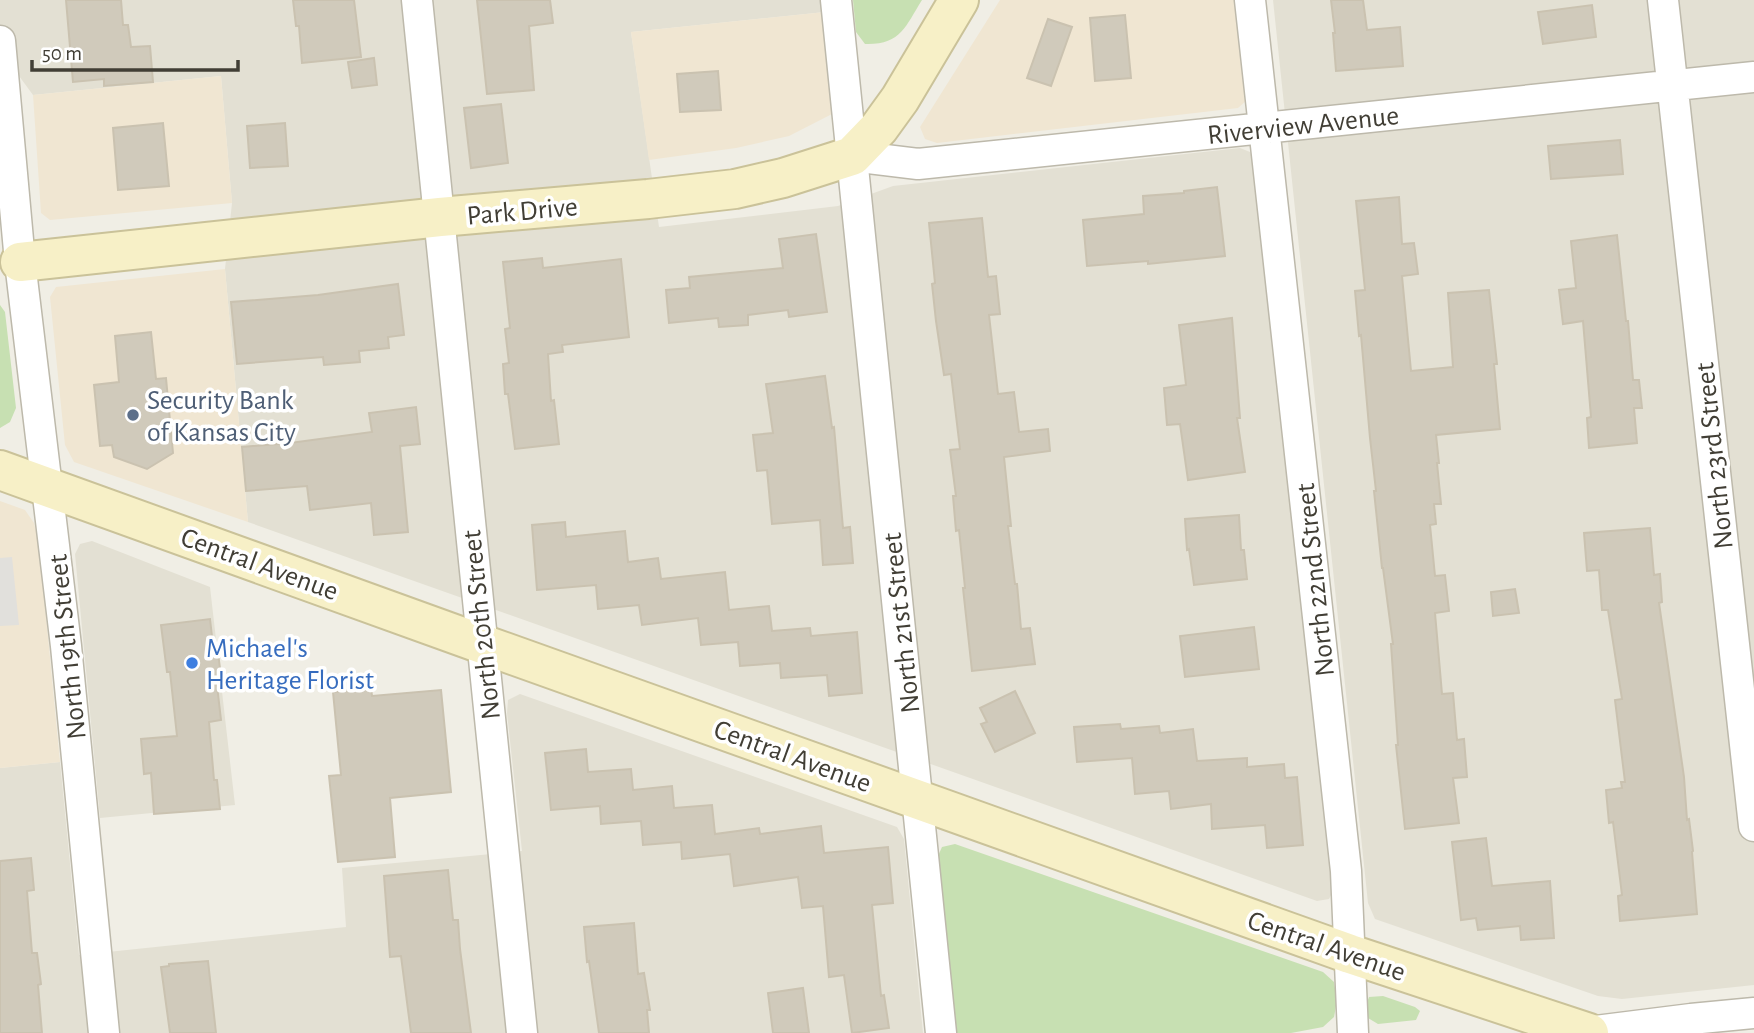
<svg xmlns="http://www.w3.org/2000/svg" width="1754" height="1033" viewBox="0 0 1754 1033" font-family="'Alegreya Sans',sans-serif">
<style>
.residential{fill:#e3e0d3}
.commercial{fill:#f0e6d2}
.green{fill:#c7e0b2}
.parking{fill:#e1e0dc}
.building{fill:#d0cabb;stroke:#cac2b0;stroke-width:2}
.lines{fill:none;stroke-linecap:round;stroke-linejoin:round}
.street-casing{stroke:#bdb9ab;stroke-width:33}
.secondary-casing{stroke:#cac299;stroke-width:42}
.street{stroke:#fff;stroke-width:30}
.secondary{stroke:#f7f0c7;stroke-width:38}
.service-dot{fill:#5c6f8a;stroke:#fff;stroke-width:2.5}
.shop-dot{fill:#3f7fe0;stroke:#fff;stroke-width:2.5}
.labels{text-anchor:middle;stroke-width:7;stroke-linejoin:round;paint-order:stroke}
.street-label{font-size:28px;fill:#413e35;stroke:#fff}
.service-label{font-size:28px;fill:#4e5e75;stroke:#fff;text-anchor:start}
.shop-label{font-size:28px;fill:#366cbe;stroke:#fff;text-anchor:start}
</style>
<rect width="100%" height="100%" fill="#f0eee5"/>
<path class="residential" d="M0,0h824l1,12 -194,20 28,195 179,-21 55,-20 347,-38 10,4 7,13 77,724 -5,10 -12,2 -1069,-379 -23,-253 7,-66 -11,-127 -188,19 -33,-45z
M1273,0h481v985l-132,14 -24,-3 -223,-77 -7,-16z
M92,541l118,46 25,218 -135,13 -25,-264 5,-10z
M520,694l377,133 7,12 19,194h-923v-265l60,-6 19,193 267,-28 -4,-59 180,-17 -15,-138 1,-13z"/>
<path class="commercial" d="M1000,0h235l12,100 -9,8 -301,35 -12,-4 -5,-12z
M825,12l9,101 -45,23 -53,12 -87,12 -18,-128z
M221,76l11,127 -182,17 -9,-7 -8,-118z
M225,269l23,253 -174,-60 -9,-17 -15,-148 6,-10z
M0,501l25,9 9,13 5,20 21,219 -60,6z"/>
<path class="green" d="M853,0h69c-17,27 -21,45 -57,44l-9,-12z
M0,305l5,7 11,96 -6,14 -10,6z
M955,844l368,128 11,10 3,19 -3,16 -11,10 -32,6h-334l-19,-177 4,-9z
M1383,996l32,11 5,4 -4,9 -38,4 -10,-6 -3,-10 4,-11z"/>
<path class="parking" d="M12,557l7,68 -19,1v-68z"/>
<path class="building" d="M66,0h55l2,25h5l3,22 19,-1 3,36 -49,4v-7l-31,3z
M293,0h61l7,57 -59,6 -3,-37h-3z
M477,0h73l3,23 -24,3 5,64 -47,4z
M1331,0h32l4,30 33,-3 3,39 -67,5 -3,-38h2z
M1592,5l4,32 -53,7 -5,-32z
M1125,15l6,63 -36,3 -5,-63z
M1048,19l24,8 -21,59 -24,-8z
M374,58l3,27 -25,3 -4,-26z
M718,71l3,39 -41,2 -3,-38z
M501,104l7,59 -37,5 -7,-60z
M163,123l6,63 -51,4 -5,-62z
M285,123l3,43 -38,2 -3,-42z
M1620,140l3,34 -72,5 -3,-33z
M1217,187l8,69 -77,8v-3l-61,5 -4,-46 61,-6 -1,-18 41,-3v-2z
M1399,197l3,47 12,-1 4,31 -16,2 9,95 42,-4 -5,-74 41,-3 8,74h-3l6,65 -64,6 3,28h-2l4,41h-7l2,20 -6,1 5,51 10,-1 4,36 -14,2 7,81 11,-1 4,47 7,-1 3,38 -14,1 6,45 -54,6 -9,-84h2l-7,-101h2l-10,-76h-1l-8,-77h2l-6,-53 -9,-103 -2,1 -4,-45 10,-1 -9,-89z
M982,218l6,59 8,-1 4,38 -11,1 9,79 16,-2 5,40 29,-3 2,22 -46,6 7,69h-3l7,58h2l4,45 9,-1 5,36 -63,7 -9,-83h2l-6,-58 -3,1 -3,-35h3l-6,-46 10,-1 -9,-75 -7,1 -8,-54 -4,-37 3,-1 -6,-60z
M816,234l11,78 -38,5 -1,-7 -40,5v10l-29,2 -1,-9 -49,5 -3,-33 24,-2 -1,-11 94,-9 -4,-29z
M1617,235l9,86h2l5,59h6l3,28h-8l3,35 -48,5 -2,-30 4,-1 -8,-96 -20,3 -4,-34 17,-2 -5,-47z
M542,258l1,10 78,-9 8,78 -67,8 1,7 -15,2 3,47 3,-1 5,44 -44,5 -7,-55h-3l-2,-30 6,-1 -4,-34 5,-1 -7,-66z
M398,284l6,51 -16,2 1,11 -30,3 1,11 -36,3 -1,-8 -86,7 -6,-62 87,-7z
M1232,318l8,100h-3l8,54 -57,8 -8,-56 -13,1 -3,-37 22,-3 -7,-60z
M151,332l5,47 10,-1 7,75 -26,16 -33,-12 -2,-12 -12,1 -6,-61 25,-3 -4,-46z
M825,376l7,52 2,-1 9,101 7,-1 3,36 -30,2 -3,-45 -48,4 -5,-54 -10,1 -4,-36 20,-2 -7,-49z
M416,407l4,37 -20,2 8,86 -34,3 -3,-32 -61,7 -3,-24 -61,5 -4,-44 48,-4 82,-11 -3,-19z
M1239,515l2,35h3l3,29 -53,6 -5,-36 -2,1 -2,-31z
M565,522l1,15 59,-6 3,31 30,-4 3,21 64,-7 4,38 40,-4 3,25 38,-3 1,8 46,-4 5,61 -33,3 -2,-21 -46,3 -1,-15 -40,3 -2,-24 -37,3 -3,-27 -56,7 -3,-20 -41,4 -2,-24 -59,5 -5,-65z
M1650,528l4,47 6,-1 2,28 -3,1 25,174 3,43 2,-1 4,32 -1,1 5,62 -77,7 -2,-25 4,-1 -9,-73 -4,1 -3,-33 16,-2 -1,-6h4l-10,-82 7,-1 -14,-89h-6l-3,-40 -12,1 -3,-38z
M1515,589l4,24 -26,3 -2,-24z
M210,619l4,35 4,-1 3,23 -5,1 5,43 -12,2 5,58h3l3,29 -66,5 -3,-41 -7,1 -3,-35 36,-3 -7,-64h-3l-6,-47z
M1254,627l5,42 -74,8 -5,-41z
M371,688l1,8 69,-6 10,102 -61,6 5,59 -57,5 -9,-86 12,-1 -8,-83z
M1015,691l20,42 -40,19 -14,-28 6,-2 -7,-14z
M1120,724l1,5 38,-3 1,7 33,-4 4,32 50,-3v9l37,-3 1,14 12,-1 6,68 -36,3 -2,-23 -53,4 -1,-25 -40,5 -2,-18 -34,3 -3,-36 -55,4 -3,-35z
M586,749l2,23 43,-3 2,21 39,-4 2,22 38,-3 3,29 44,-6 1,6 61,-8 3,27 64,-6 5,56 -21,2 9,91 3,-1 5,33 -37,5 -8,-58 -15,2 -6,-71 -21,2 -4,-31 -64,9 -4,-32 -48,5 -1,-17 -38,3 -2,-24 -40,3 -1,-18 -49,4 -6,-57z
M1486,838l6,48 58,-5 4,57 -33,2 -1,-14 -42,4 -2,-12 -15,2 -9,-78z
M31,858l3,32 -7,1 5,62h5l4,31 -3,1 4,48h-42v-172z
M448,870l5,50h5l2,29 11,84h-60l-10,-77 -11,1 -6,-81z
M634,923l4,51 6,-1 6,37h-3l2,23h-50l-10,-72 -2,1 -3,-35z
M208,961l8,72h-46l-9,-66 8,-1v-2z
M803,988l6,45h-36l-5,-40z"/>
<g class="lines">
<defs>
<path id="street" d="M417,0l105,1033
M836,0l105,1033
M1250,0l96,871 7,162
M1663,0l91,826
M0,41l20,221 46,384 38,387
M852,156l66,8 836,-87
M1579,1033l112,-14 63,-6"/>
<path id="secondary" d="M20,262l420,-45 208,-18 87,-10 48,-11 69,-22 27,-28 21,-29 59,-99
M0,470l482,174 868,310 239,79"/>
</defs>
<use href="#street" class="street-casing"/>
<use href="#secondary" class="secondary-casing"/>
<use href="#street" class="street"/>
<use href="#secondary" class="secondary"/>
</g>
<circle class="service-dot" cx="133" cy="415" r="7"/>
<circle class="shop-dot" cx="192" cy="663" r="7"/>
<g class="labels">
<g class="street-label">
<text transform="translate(1303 124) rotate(-6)" y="10">Riverview Avenue</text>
<text transform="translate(522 210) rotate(-5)" y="10">Park Drive</text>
<text transform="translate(1713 456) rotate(-96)" y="10">North 23rd Street</text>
<text transform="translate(260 563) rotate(20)" y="10">Central Avenue</text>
<text transform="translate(1314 580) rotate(-96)" y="10">North 22nd Street</text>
<text transform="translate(900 623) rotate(-96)" y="10">North 21st Street</text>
<text transform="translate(480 625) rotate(-96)" y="10">North 20th Street</text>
<text transform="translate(66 647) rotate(-96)" y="10">North 19th Street</text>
<text transform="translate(793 755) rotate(20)" y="10">Central Avenue</text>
<text transform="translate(1327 945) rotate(19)" y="10">Central Avenue</text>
</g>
<g class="service-label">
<text x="147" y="409">Security Bank<tspan x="147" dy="32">of Kansas City</tspan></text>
</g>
<g class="shop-label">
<text x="206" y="657">Michael's<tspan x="206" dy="32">Heritage Florist</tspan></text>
</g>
</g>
<path d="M32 60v10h206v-10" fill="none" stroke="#413e35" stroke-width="3.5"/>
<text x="42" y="60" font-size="21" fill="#413e35" stroke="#ffffff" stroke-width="5" paint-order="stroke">50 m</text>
</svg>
